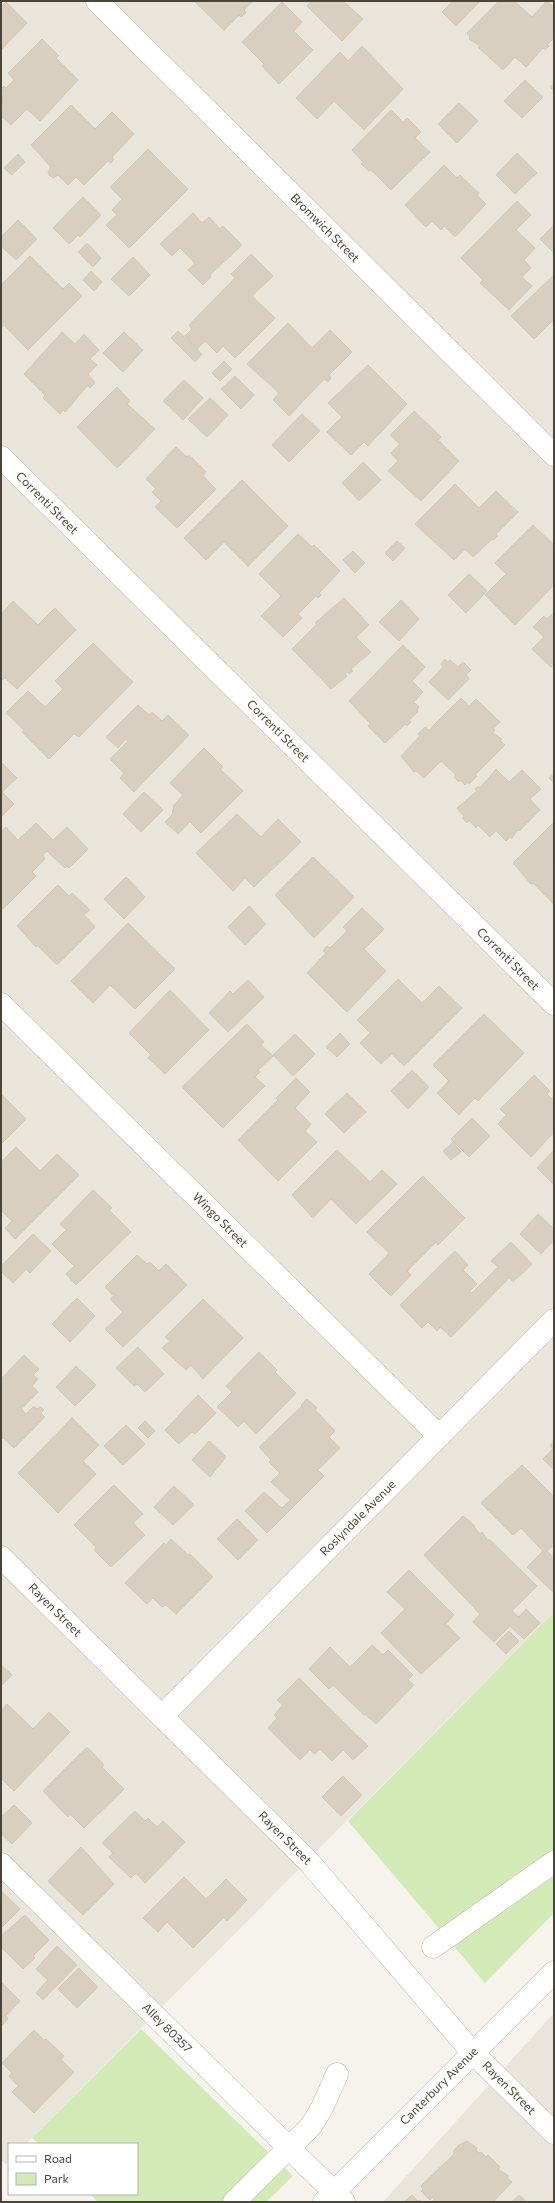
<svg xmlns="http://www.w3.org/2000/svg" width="555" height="2203" viewBox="0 0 555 2203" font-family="Commissioner,sans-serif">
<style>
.residential{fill:#eae5da}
.green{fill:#d2eab5}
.building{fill:#d8cfc1;stroke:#d3c7b4}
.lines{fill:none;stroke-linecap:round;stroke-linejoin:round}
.minor-casing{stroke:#c2bbae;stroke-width:23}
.minor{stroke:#fff;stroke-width:22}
.labels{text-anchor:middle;stroke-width:3;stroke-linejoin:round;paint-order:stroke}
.street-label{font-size:12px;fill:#4b4439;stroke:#fff}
</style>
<rect width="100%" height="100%" fill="#f6f3ec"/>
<path class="residential" d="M1,1h553v1611l-528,532h-17v17l-3,3 -5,-4z
M554,2013v189h-171z"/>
<path class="green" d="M554,1612v301l-69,70 -137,-162z
M141,2029l152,147 -27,26h-168l-8,-8h47v-50h-98l-7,-6z"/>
<path class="building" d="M194,1h59l-9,9 2,3 -5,4 -2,-2 -15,15z
M312,1h31l20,18 -21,22 -35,-35z
M450,1h30l-24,25 -14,-14 10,-10z
M499,1h15l18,16 15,-16 7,6v31l-7,7 2,1 -4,4 -2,-2 -17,19 -11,-10 -12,13 -25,-23 2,-1 -11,-7 1,-2 -3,-4z
M6,2l21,21 -26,27v-43z
M282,2l20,20 -8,9 19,19 -34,34 -17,-18 2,-2 -22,-22z
M42,39l17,17 -3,2 22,22 -38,41 -13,-12 -16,16 -10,-9 2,-24 -2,-3 3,-3 2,2 8,-8 -6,-7z
M362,46l41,43 -39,41 -30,-29 -17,18 -21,-21 44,-46 8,9z
M525,80l18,17 -21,21 -18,-17z
M554,83v8l-4,-4z
M459,103l19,18 -21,22 -19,-19z
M71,105l24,24 17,-17 22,22 -22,23 2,2 -3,4 -3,-2 -24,24 -8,-8 -8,8 -10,-10 -5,3 -3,-2 -2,-4 3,-5 -20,-22z
M391,110l12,12 4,-4 14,14 -6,6 15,14 -39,38 -20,-20 -2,1 -8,-7 2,-2 -11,-12z
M148,149l40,40 -59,59 -23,-23 11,-10 -5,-5 10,-11 -12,-12z
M517,153l20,20 -22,21 -19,-19z
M18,154l7,8 -13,13 -8,-7z
M444,165l13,13 3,-3 19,18 -2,2 9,9 -31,33 -11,-11 -3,4 -9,-9 -6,6 -21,-22z
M83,197l18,18 -21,22 -2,-2 -9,9 -16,-16z
M517,201l14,14 -15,15 19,18 -11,12 7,8 -9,9 10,9 -23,24 -29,-27 3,-3 -22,-22z
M193,213l9,10 7,-6 11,12 3,-3 19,19 -32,30 1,2 -8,8 -15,-15 7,-7 -15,-15 -8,8 -12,-12z
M18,220l19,19 -21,21 -15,-14v-9z
M554,225v28l-14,-14z
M87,243l14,15 -8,9 -15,-15z
M251,254l22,22 -21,20 23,22 -40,40 -12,-12 -6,7 -12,-12 -8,8 -12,-13 7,-7 -3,-4 46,-47 -4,-4z
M30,256l33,33 6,-6 13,13 -54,54 -24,-25 -3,3v-43z
M133,257l17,18 -21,21 -18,-17z
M91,271l11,11 -8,9 -11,-11z
M554,275v48l-2,-2 -18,18 -23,-23z
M288,323l24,25 18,-18 22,22 -23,23 2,3 -3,4 -4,-3 -35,37 -16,-16 6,-7 -32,-29z
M178,331l24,23 -7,8 -24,-24z
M62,332l13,12 9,-10 15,16 -9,9 7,6 -9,9 7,9 -5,5 -2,-3 -23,27 -2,-2 -3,4 -17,-16 2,-3 -21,-21z
M124,332l19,18 -20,22 -20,-19z
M224,361l8,8 -12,12 -8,-8z
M368,365l39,39 -39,42 -4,-4 -13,13 -24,-23 15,-15 -14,-14z
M235,376l19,19 -13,14 -20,-20z
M184,380l19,18 -20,22 -20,-19z
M117,387l13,14 -3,3 28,25 -38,39 -40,-41z
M210,398l18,17 -21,22 -19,-18z
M414,411l27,26 -3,3 21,21 -38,40 -33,-30 10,-10 -7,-8 9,-9 -10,-9z
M302,414l18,17 -31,31 -17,-17z
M176,447l11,10 2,-2 17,17 -3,4 13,13 -39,39 -22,-21 6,-6 -9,-9 4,-3 -10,-10z
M363,462l18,18 -22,21 -17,-18z
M242,480l46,46 -40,40 -24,-24 -18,18 -22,-22z
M455,484l24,24 17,-17 22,21 -22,22 2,2 -5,4 -1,-1 -19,18 -8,-8 -11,11 -39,-36z
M533,525l21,20v40l-39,40 -30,-30 21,-21 -11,-11z
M298,534l14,13 2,-2 26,26 -21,22 2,2 -3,3 -2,-2 -18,18 4,4 -19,19 -22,-21 20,-20 -22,-22z
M397,541l8,7 -12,13 -8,-8z
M353,551l12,12 -10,10 -12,-13z
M469,574l18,17 -21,22 -18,-18z
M344,598l25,27 -13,12 15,15 -20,17 2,2 -4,3 -2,-2 -2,3 2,1 -16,13 -39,-40 25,-25 -2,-1z
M401,600l18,19 -20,22 -20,-19z
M13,601l25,24 17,-17 21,22 -59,59 -12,-11 -2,2 -2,-3v-63z
M554,612v54l-1,-1 -2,2 -19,-18 12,-12 -11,-10 11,-11 3,3z
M93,643l40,39 -54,55 -5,-3 -25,25 -27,-27 2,-2 -18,-17 22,-22 17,16 18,-18 -8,-8z
M403,645l22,22 -13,14 11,11 -11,12 3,-1 4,4 -2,2 1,3 -9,8 2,2 -4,4 -2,-2 -20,19 -17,-17 2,-3 -21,-22z
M445,659l3,3 2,-2 8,7 5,-5 8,8 -5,5 3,4 -21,21 -19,-18 14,-15 -2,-3z
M461,698l8,8 7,-7 24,23 -7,7 2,1 -3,3 10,6 -2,1 5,5 -30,30 2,1 -8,8 -2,-2 -2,3 -4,-5 -2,2 -5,-5 2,-2 -15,-14 -17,17 -8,-7 -2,1 -13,-16 19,-20 -2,-2 7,-7 4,3z
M138,705l11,10 3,-3 10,9 6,-6 21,20 -55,57 -14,-14 4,-5 -14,-14 18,-18 -2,-2 -8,9 -12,-11z
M204,748l19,19 -3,2 23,22 -42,42 -11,-11 -12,12 -13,-12 7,-7 2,-10 9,-10 -13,-12z
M1,762l16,16 -15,14 12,12 -13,13z
M496,769l13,13 13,-12 19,19 -11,10 10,11 -21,21 -1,-2 -6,9 -2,-1 -4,4 -10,-10 -6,6 -12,-12 -2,3 -7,-8 -2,3 -5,-5 2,-2 -7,-8 20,-17 -2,-2 3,-3 2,2z
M554,774v9l-5,-5z
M144,792l19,18 -22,22 -18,-18z
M237,814l24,23 17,-18 23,23 -47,45 -9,-9 -12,13 -37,-38z
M36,823l17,17 14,-13 21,22 -19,19 -2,-2 -2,2 -18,-17 -4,4 2,4 -13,13 4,4 -33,33 -2,-2v-75l5,-5 12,13z
M553,823l1,1 -1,79 -20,-20 -2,1 -18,-21z
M313,857l41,40 -40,41 -39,-43z
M126,877l19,20 -21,22 -20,-20z
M58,885l11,11 3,-3 18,17 -6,5 11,12 -38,38 -20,-20 -1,2 -19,-21z
M249,906l17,18 -21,21 -17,-18z
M362,908l22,21 -20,20 22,22 -39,41 -40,-39 19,-20 -3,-2 4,-5 3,2 17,-17 -4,-4z
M128,923l47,46 -40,40 -25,-24 -17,18 -22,-22z
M398,979l24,24 17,-17 23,22 -58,58 -12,-12 -11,10 -21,-21 10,-10 -13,-13z
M248,980l16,17 -36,35 -19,-19 21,-22 3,3z
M170,990l39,40 -44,44 -17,-16 3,-3 -22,-22z
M484,1014l40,39 -46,48 -3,-3 -16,17 -22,-22 12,-12 -16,-16z
M247,1024l17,18 -3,3 12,11 -15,14 2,2 -5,5 10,9 -42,42 -41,-41z
M340,1033l10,11 -13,13 -11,-10z
M295,1034l20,20 -22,22 -20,-21z
M412,1070l17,17 -21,22 -17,-18z
M534,1075l16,16 -3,3 7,6v32l-23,25 -33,-33 8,-9 -6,-6z
M296,1078l14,14 -15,16 16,16 -6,7 12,11 -39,39 -40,-41 40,-40 -2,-2z
M347,1093l19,19 -22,21 -19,-19z
M1,1094l25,25 -25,25z
M472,1118l18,18 -21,21 -18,-18z
M453,1142l8,10 -10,8 -8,-9z
M16,1147l24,24 17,-17 22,21 -64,64 -10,-11 7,-7 -11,-11v-48z
M337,1150l33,32 12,-12 15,14 -41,40 -25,-25 -18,19 -21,-23z
M554,1150v35l-17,-17z
M423,1176l42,42 -27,27 -2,-3 -29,29 4,4 -20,21 -22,-22 20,-21 -22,-21z
M93,1190l19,18 -3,2 22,22 -55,53 -10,-11 8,-8 -22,-22 14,-14 -6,-6z
M538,1214l16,15v11l-13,14 -21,-20z
M33,1234l18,17 -21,22 -4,-4 -13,14 -12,-12v-5z
M511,1242l21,22 -19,18 -4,-4 -58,59 -11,-10 -3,4 -9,-9 -6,6 -22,-23 55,-54 13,14 -5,5 14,14 -7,7 2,2 26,-26 -7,-6z
M137,1255l10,9 3,-2 9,9 7,-7 21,21 -64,62 -18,-18 18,-17 -13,-13 4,-3 -9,-9z
M77,1298l18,18 -25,26 -18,-18z
M203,1299l40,39 -40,41 -12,-14 -5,5 -24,-22 8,-7 -5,-4z
M138,1347l26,27 -19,18 -8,-8 -3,2 -18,-18z
M259,1352l18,18 -2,2 21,21 -40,41 -12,-13 -6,6 -21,-20 15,-15 -6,-6z
M24,1355l15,14 -6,6 5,4 -6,7 6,6 -17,17 5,5 8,-8 3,3 3,-2 4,3 -3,3 4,4 -31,31 -11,-10 -2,2v-61z
M76,1366l20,19 -21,21 -19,-19z
M198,1395l18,18 -21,21 -3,-2 -13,12 -14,-14z
M307,1399l10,9 -2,2 20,21 -6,6 11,11 -22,22 6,6 -57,57 -22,-22 19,-19 18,16 8,-8 -19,-18 9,-9 -11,-11 2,-2 -12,-13 43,-41 -1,-1z
M72,1418l27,27 -16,16 13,13 -38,39 -40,-40z
M145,1421l10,10 -7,7 -10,-10z
M126,1425l19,19 -22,21 -19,-19z
M209,1441l17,16 -16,20 -18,-17z
M554,1441v29l-11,-11 10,-10 -3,-4z
M522,1465l32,32v48l-7,6 7,7v35l-27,-26 16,-16 -22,-23 -8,7 -32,-32z
M114,1485l29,29 -10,9 12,12 -34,32 -17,-17 2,-3 -22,-22z
M174,1486l20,19 -21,20 -19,-18z
M463,1516l12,10 -1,1 6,7 2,-2 6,9 1,-2 48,47 -25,25 7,6 7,-8 14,14 -16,16 -14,-13 -16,16 -21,-20 7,-8 -56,-59z
M237,1519l21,21 -20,20 -21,-21z
M171,1539l17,16 2,-1 23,23 -37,37 -10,-9 -4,2 -9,-9 -6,6 -22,-21 39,-40 2,2z
M409,1570l45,45 -8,9 14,14 -39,36 -40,-41 24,-24 -18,-17z
M509,1631l10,10 -13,13 -10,-10z
M372,1645l11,10 5,-5 25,25 -5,5 6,5 -38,39 -11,-10 -1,1 -31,-30 -4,4 -20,-20 21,-22 20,20z
M1,1665l11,10 -11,11z
M299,1678l69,68 -15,14 -10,-10 -11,11 -12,-12 -6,5 -4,-4 -10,10 -32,-32 9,-10 -3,-3 9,-10 -6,-5z
M7,1704l26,25 16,-17 21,20 -56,59 -13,-13v-67z
M87,1747l17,18 -2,2 22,22 -40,39 -14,-14 -2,3 -25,-26z
M343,1776l19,19 -21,21 -19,-19z
M14,1805l18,18 -20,21 -11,-10v-17z
M135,1811l10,10 3,-3 9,9 6,-6 22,21 -40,41 -9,-10 -5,5 -22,-21 4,-4 -11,-10z
M81,1847l33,37 -31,31 -35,-34z
M184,1877l22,22 20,-20 21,21 -20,21 -3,-4 -31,31 -26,-26 -9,10 -15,-14z
M1,1891l19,18 -19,19z
M25,1915l24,25 -16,16 2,2 -12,11 -22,-22v-11z
M57,1946l20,19 -34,35 -7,-7 12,-13 -12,-11z
M79,1968l19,19 -21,21 -19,-19z
M1,1982l19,19 -14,15 2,3 -7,7z
M34,2030l10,10 2,-1 18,17 -3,4 13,12 -40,41 -22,-21 6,-6 -9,-10 3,-3 -10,-10z
M467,2141l10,7 -1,2 3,3 2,-1 5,5 2,-2 12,12 -2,2 11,7 -2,2 5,4 -19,20h-61l3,-3 -3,-2 -2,3 -9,-9 2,-2 -2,-3 33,-32v-4l5,-5z
M412,2195l6,6 2,-1 2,2h-18z
M519,2195l8,7h-15z"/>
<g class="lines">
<defs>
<path id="minor" d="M97,1l457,454
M1,457l553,547
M1,1004l438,432
M1,1557l308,305 163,190 82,81
M162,1716l392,-396
M1,1864l343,338
M433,1947l121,-85
M234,2202l77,-76 11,-18 15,-34
M324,2202l230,-230"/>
</defs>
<use href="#minor" class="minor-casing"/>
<use href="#minor" class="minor"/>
</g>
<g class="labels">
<g class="street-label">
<text transform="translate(325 228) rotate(45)" y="4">Bromwich Street</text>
<text transform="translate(47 503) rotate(45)" y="4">Correnti Street</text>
<text transform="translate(278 731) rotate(45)" y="4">Correnti Street</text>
<text transform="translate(508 959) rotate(45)" y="4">Correnti Street</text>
<text transform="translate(220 1220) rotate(45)" y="4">Wingo Street</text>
<text transform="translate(358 1518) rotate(-45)" y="4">Roslyndale Avenue</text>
<text transform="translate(55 1610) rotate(45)" y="4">Rayen Street</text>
<text transform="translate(285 1838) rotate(45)" y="4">Rayen Street</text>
<text transform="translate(167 2028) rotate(45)" y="4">Alley 80357</text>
<text transform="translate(439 2086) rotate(-45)" y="4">Canterbury Avenue</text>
<text transform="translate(509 2088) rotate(45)" y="4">Rayen Street</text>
</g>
</g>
<rect width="555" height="2203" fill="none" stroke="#4b4439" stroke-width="4"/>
<rect x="8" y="2143" width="130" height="52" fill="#ffffff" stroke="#b7b4b0"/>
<rect x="16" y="2156" width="20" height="6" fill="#ffffff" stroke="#b7b4b0"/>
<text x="44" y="2163" font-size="12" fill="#4b4439">Road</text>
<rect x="16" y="2173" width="20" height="12" fill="#d2eab5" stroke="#b7b4b0"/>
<text x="44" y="2183" font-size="12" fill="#4b4439">Park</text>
</svg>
